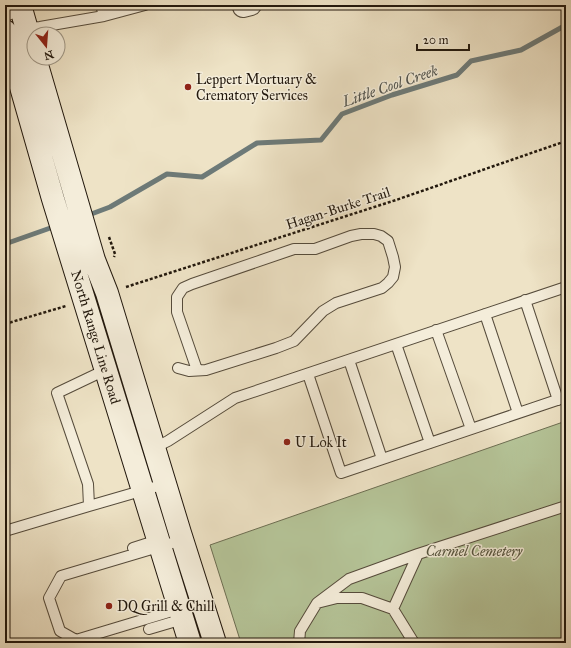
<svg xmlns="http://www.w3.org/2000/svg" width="571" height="648" viewBox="0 0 571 648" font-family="'IM FELL Great Primer',serif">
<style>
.green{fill:#b5c498;stroke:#6c6e52}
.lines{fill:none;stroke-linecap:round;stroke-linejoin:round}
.stream{stroke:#6d7a78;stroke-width:5}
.service-casing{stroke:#554b3b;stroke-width:12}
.minor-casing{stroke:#554b3b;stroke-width:22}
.secondary-casing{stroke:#22180d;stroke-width:24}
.path{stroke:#22180d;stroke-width:2.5;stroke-dasharray:3 2;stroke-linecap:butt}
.service{stroke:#f4edda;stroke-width:10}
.minor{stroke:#f4edda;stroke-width:20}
.secondary{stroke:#f4edda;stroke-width:22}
.poi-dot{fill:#8f2418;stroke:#f4edda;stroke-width:1.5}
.labels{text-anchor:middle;stroke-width:3;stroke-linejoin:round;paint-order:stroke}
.poi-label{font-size:14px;fill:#22180d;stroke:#f4edda;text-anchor:start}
.street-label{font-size:14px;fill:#22180d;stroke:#f4edda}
.park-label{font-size:14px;font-style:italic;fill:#55543e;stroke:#f4edda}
.water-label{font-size:15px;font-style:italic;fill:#4e514c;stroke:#f4edda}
</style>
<rect width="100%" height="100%" fill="#eee3c6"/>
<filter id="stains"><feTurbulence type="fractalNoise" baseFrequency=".005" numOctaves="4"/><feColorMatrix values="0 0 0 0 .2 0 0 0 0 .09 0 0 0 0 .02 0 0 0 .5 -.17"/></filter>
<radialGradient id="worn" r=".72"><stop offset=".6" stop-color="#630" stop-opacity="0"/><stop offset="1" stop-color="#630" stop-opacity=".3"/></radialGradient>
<path class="green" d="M566,421v222h-325l-31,-98z"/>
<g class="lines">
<path class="stream" d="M86,216l24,-9 57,-33 35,3 55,-34 64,-3 21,-26 50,-19 65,-20 14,-14 50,-11 45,-25
M5,244l51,-18"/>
<defs>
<path id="service" d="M101,5l3,11
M5,16l16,-6
M25,29l15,-2 64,-11 41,-11
M525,300l33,100
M485,314l33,99
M436,330l35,99
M396,344l34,99
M349,360l33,99
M178,368l11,3 17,-1 70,-22 18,-7 29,-30 13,-8 46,-15 6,-5 5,-6 2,-10 -2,-10 -5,-16 -7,-5 -7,-2h-13l-10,2 -36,13h-21l-102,35 -9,4 -6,9v15l20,58
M308,374l33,99 225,-76
M152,449l16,-8 67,-43 331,-111
M89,506l76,-22
M5,531l84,-25 -1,-22 -31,-91 42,-20 8,-3
M133,548l28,-9
M317,603l32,-24 69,-25 148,-48
M179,609l-103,31 -16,-9 -11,-33 12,-22 121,-36
M393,609l25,-55
M149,629l34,-10
M5,641v2
M299,643l1,-12 17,-28 20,-5h25l31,11 21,34"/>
<path id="minor" d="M243,7l8,-2"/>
<path id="secondary" d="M20,5l14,49
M5,31l48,168 137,444
M35,58l59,202 13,33 73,240 35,110"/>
</defs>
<use href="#service" class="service-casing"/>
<use href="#minor" class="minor-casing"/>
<use href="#secondary" class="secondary-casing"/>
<path class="path" d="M109,237l6,17 -1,3
M126,287l270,-87 170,-59
M5,324l61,-18"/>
<use href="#service" class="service"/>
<use href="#minor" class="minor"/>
<use href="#secondary" class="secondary"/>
</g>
<g class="poi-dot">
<circle cx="188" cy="87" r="4"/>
<circle cx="287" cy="442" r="4"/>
<circle cx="109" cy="606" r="4"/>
</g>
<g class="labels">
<g class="poi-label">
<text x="196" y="84">Leppert Mortuary &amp;<tspan x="196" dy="16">Crematory Services</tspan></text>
<text x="295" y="447">U Lok It</text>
<text x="117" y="611">DQ Grill &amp; Chill</text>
</g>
<g class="street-label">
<text transform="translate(338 208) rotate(-18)" y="5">Hagan-Burke Trail</text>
<text transform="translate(96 337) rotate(73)" y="5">North Range Line Road</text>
</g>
<g class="park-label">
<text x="474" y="556">Carmel Cemetery</text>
</g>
<g class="water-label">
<text transform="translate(390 86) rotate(-19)" y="5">Little Cool Creek</text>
</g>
</g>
<rect width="571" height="648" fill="none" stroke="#eee3c6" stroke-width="20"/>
<rect x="6" y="6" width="559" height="636" fill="none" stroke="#22180d" stroke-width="2"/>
<rect x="10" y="10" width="551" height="628" fill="none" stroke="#22180d"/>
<g transform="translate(46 46) rotate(163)"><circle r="19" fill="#f4edda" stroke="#a09888"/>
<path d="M0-3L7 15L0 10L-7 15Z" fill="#8f2418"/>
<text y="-6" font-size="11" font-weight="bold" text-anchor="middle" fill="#22180d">N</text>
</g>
<path d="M417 44v6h52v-6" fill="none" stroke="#22180d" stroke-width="2"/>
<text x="423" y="44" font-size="12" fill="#22180d" stroke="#f4edda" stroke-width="3" paint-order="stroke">20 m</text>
<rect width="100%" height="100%" filter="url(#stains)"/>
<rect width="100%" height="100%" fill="url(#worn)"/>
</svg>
